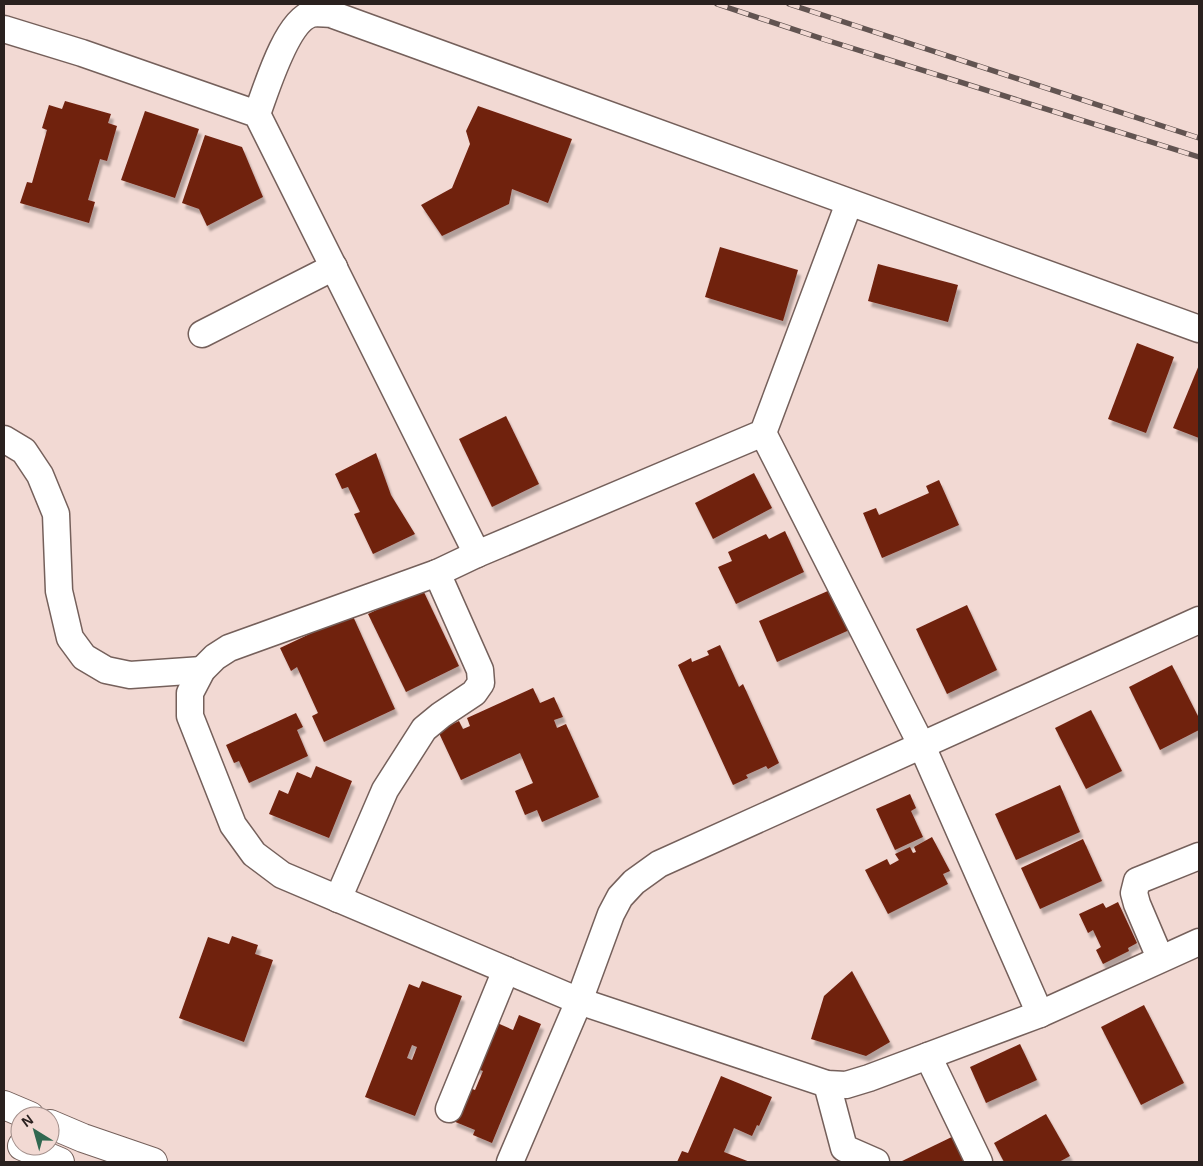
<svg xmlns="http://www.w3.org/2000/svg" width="1203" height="1166" font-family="Arial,sans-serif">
<defs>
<filter id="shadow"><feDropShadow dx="3" dy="5.5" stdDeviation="1" flood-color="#0004"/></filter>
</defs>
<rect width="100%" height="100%" fill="#f2d9d3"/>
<g fill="#70200f" fill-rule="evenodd" filter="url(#shadow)">
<polygon points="65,101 111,114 108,123 117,126 107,161 100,159 88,200 95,202 89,223 20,203 27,182 32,183 47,130 42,128 49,105 62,109"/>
<polygon points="478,106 572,139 548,203 512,189 509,204 442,236 421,205 452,188 470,144 466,131"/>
<polygon points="145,111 199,129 175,198 121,180"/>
<polygon points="205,135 242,147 263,197 207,226 199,209 182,203"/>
<polygon points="720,247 798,270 783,321 705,297"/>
<polygon points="878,264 958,285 948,322 868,301"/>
<polygon points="1137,343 1174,357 1146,433 1108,419"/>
<polygon points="1199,365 1199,438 1173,428"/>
<polygon points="506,416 539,484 492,507 459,439"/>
<polygon points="376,453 391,495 415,534 373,554 354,514 360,512 348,487 342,489 335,474"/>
<polygon points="754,473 772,508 713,539 695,503"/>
<polygon points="939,480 959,525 882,558 863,513 876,508 879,515 929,493 926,486"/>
<polygon points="785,531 804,572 736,604 718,567 732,561 728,552 766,534 769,539"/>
<polygon points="837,587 854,628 777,662 759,621"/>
<polygon points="422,588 459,666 406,692 368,614"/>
<polygon points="967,605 997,670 947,694 916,629"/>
<polygon points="352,614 395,709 324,742 312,716 318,713 297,667 291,671 280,648"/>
<polygon points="720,645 739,687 743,684 779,763 768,769 766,766 746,775 748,778 733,785 678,665 691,658 692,662 709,655 707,651"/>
<polygon points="1172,665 1199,718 1199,730 1160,750 1129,687"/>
<polygon points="533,688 540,703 554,697 563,717 554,720 557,728 566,724 599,797 542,822 537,810 525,815 515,791 533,783 520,753 461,780 438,731 459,721 463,729 470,726 467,718"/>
<polygon points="1091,710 1122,771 1086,789 1055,728"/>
<polygon points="296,713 303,727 297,730 308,756 249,783 239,761 234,763 226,745"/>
<polygon points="316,766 352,781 329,838 269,814 279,790 288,794 297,772 311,778"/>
<polygon points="1060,785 1080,832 1016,860 995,814"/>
<polygon points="910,794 916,808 911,811 923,837 895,850 876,809"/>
<polygon points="932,837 950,871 943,874 948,884 888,914 865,870 887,859 890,865 899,860 895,854 910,847 913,853 916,852 914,847"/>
<polygon points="1083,839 1102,881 1040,909 1021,868"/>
<polygon points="1118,902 1137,943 1128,948 1129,951 1103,964 1096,950 1101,947 1093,930 1088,933 1079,914 1103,903 1106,908"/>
<polygon points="232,936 258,945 255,954 273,960 244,1042 179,1018 208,937 229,944"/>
<polygon points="852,971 890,1042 866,1056 811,1039 824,996"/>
<path d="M422,981L462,996L415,1116L365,1097L409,984L419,988ZM412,1045L417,1047L412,1060L407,1058Z"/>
<polygon points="1144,1005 1184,1083 1141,1105 1101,1027"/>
<polygon points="519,1015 541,1024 492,1143 473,1135 475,1130 453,1121 467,1087 475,1090 483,1071 475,1068 495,1022 513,1030"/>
<polygon points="1020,1044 1037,1080 986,1103 970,1067"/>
<polygon points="721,1076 772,1097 759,1126 757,1125 752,1136 734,1128 724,1152 750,1162 677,1162 682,1151 688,1153"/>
<polygon points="1046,1114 1070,1156 1059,1162 1004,1162 994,1143"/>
<polygon points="958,1134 972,1162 900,1162"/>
</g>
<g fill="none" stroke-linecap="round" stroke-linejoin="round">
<g stroke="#75605b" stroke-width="29">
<g id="minor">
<polyline points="4,29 82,53 257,114 477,554"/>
<path d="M257,114C266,90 286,22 311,14C317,12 325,14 331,14L1199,329"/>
<polyline points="849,203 763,433 477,554 437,573 229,648 215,657 202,670 190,693 190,716 233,825 254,854 282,875 579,1001 827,1084 846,1085 869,1078 1040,1014 1199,942"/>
<polyline points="202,334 334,267"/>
<polyline points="763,433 922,746 1040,1014"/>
<polyline points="4,439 24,451 40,475 56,514 59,591 70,638 84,657 106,670 130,675 202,670"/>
<polyline points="338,899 385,790 424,729 441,715 474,693 481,683 480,670 437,573"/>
<polyline points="1160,958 1137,904 1134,893 1137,881 1199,856"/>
<polyline points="928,1056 979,1162"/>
<polyline points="827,1084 844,1148 876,1162"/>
<polyline points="449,1109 506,970"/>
<polyline points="510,1162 579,1001 611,914 620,897 634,882 659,864 1199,620"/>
</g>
</g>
<g stroke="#75605b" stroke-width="30">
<g id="major">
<polyline points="4,1105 30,1116"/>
<polyline points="50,1124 83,1138 153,1162"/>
</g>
</g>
<g stroke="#75605b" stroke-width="30">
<polyline id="highway" points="22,1146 60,1162"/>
</g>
<use href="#minor" stroke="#fff" stroke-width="26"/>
<use href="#major" stroke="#fff" stroke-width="28"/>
<use href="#highway" stroke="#fff" stroke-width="28"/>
<g stroke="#625451" stroke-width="5.5">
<g id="rail">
<polyline points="717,4 826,40 1199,157"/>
<polyline points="789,4 1199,138"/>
</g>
</g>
<use href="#rail" stroke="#f2d9d3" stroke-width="4" stroke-dasharray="11" stroke-linecap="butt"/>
</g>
<rect width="1203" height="1166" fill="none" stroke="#2a211f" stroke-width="10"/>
<g transform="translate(35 1131) rotate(323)"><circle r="24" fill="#f2d9d3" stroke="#a28f8b"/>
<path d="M0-4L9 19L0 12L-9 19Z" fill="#306850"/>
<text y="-8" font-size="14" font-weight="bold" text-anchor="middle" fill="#2a211f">N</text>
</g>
</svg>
